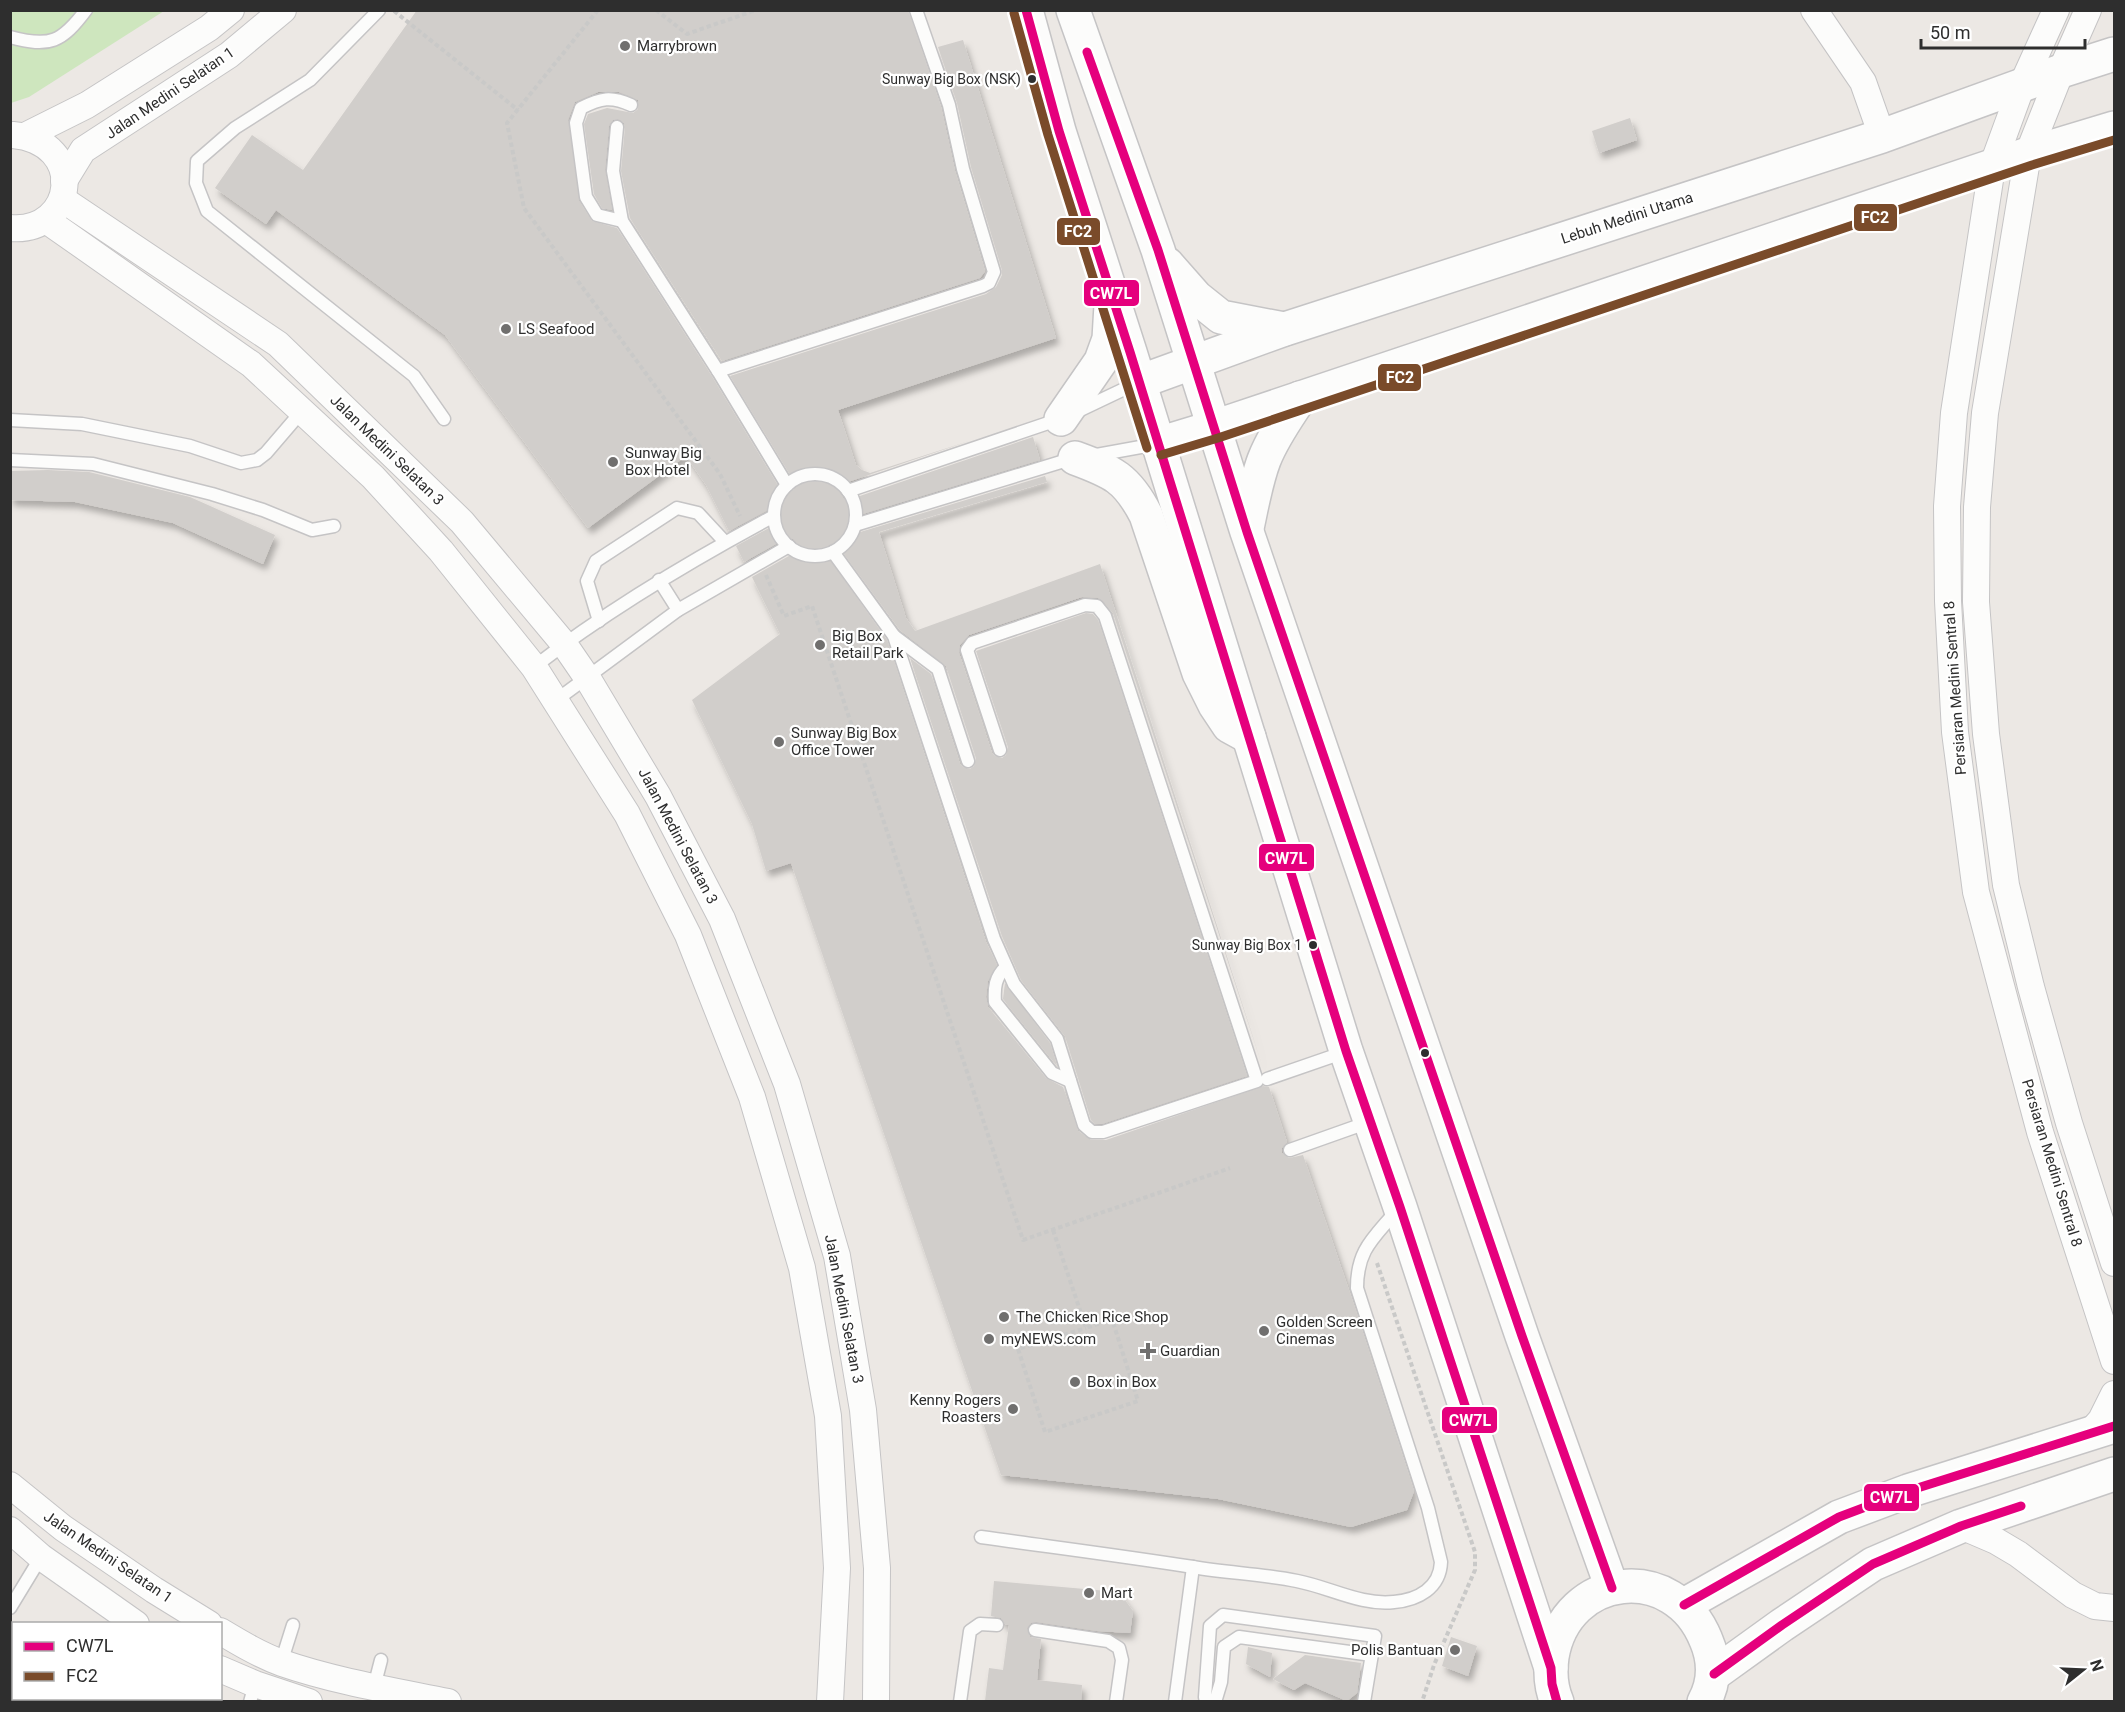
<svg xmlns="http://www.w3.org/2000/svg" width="2125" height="1712" font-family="Roboto,sans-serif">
<defs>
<filter id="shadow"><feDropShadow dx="3.5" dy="6" stdDeviation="3" flood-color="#0004"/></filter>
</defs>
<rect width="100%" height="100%" fill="#ece8e4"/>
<polygon fill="#e6e0d3" points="103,1698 182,1698 188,1701 102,1701"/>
<polygon fill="#cee6be" points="11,11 164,11 29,97 11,103"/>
<g fill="#d1cecb" filter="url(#shadow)">
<polygon points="417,10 908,10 941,107 955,171 985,271 980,278 722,361 630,218 621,171 625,127 624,123 618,119 613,120 609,126 605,170 612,210 602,208 594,194 584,124 588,114 607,108 633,113 638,109 638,100 619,92 598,92 575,102 568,120 579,201 592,221 617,228 711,375 780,489 787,493 794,489 794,481 730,376 986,294 996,287 1002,275 1002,270 971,167 957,103 938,47 963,40 1056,338 838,410 856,465 862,470 870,473 972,440 845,483 841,486 840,493 843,498 851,499 1033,437 1040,460 853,517 849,520 847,527 850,531 857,533 1045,476 1047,482 879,532 906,618 915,631 1100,564 1264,1071 1113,613 1103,601 1098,598 1082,597 969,635 960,645 959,653 992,753 995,756 1002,758 1006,755 1008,747 976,651 1086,613 1093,614 1098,620 1247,1076 1102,1124 1095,1124 1091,1120 1065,1036 1021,980 1002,936 910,658 931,674 960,764 963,767 970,769 974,766 976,758 946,666 900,630 839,547 836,544 829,545 825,553 887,640 986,942 997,965 988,981 986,997 988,1007 1046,1078 1063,1087 1078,1131 1091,1140 1106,1140 1263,1086 1269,1087 1287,1142 1282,1148 1282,1153 1289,1158 1303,1155 1355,1308 1414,1491 1407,1510 1351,1527 1218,1499 1001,1475 791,863 766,871 752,824 692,700 780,634 752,577 794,553 797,547 796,542 793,539 785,539 744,562 736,546 778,523 782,517 781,512 775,508 770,509 729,531 706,485 686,456 588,528 445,335 276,210 266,224 215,188 252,135 303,170"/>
<polygon points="1630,118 1637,140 1599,153 1592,131"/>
<polygon points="48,470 89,472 190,497 275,535 263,564 173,523 75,502 10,500 10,471"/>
<polygon points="1005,983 1050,1043 1057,1066 1003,999"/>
<polygon points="994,1581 1119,1592 1133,1611 1130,1633 1097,1631 1036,1622 1031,1623 1027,1628 1030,1637 1041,1639 1037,1680 1082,1685 1081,1701 985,1701 989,1668 1003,1670 1009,1625 1005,1624 1001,1618 991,1616"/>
<polygon points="1451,1637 1477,1646 1468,1676 1442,1666"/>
<polygon points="1248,1647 1272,1653 1270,1677 1246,1664"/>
<polygon points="1305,1655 1361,1663 1357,1693 1347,1701 1305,1683 1294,1690 1273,1679"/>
</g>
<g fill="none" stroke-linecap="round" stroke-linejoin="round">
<g stroke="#c5c4c5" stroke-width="15">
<g id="lane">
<polyline points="379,10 310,80 235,128 197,161 196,183 207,211 414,376 444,419"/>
<path d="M10,37C50,48 62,42 86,10"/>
<polyline points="617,127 613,171 622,221 718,371"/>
<path d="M622,221L597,215L586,197L576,123L581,108C601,98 611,96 631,105"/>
<polyline points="1076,412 1139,382"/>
<polyline points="10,420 82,424 190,446 241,463 257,460 266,453 302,411"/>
<polyline points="1091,456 1157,444"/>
<polyline points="10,460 93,464 212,494 263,510 312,530 334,526"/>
<circle cx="815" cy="515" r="41"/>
<polyline points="787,485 718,371 983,286 989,283 994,272 963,169 949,105 916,10"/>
<polyline points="848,491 1060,419"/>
<polyline points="855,525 1074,458"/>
<polyline points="833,552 894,636 994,939 1014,984 1057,1039 1084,1125 1092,1132 1103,1132 1257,1081 1105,616 1097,606 1085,605 972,643 967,650 1000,750"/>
<polyline points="659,580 678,610"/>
<polyline points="599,621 587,581 596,561 677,508 698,513 725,542"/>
<polyline points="894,636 938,669 968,761"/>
<path d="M534,667C609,609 690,561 774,516"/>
<polyline points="555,701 678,610 789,546"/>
<path d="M1006,967C995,977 994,988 995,1002L1052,1073L1070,1081"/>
<polyline points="1267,1079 1345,1052"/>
<polyline points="1290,1150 1369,1122"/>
<path d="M981,1537C1052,1547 1123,1556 1193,1567C1227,1573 1263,1574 1297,1581C1329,1587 1362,1606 1394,1602C1418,1600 1440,1588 1441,1562L1428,1508L1357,1288C1357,1249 1374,1238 1397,1210"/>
<polyline points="10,1608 41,1557"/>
<polyline points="1035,1630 1108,1641 1119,1648 1122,1660 1116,1702"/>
<polyline points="281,1663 293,1625"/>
<polyline points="374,1687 381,1660"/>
<polyline points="250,1702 255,1684"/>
<polyline points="960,1702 970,1631 980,1624 997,1625"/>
<polyline points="1175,1702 1193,1567"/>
<polyline points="1206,1702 1205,1697 1210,1626 1223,1615 1375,1636 1364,1702"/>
<polyline points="1215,1702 1221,1682 1224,1647 1239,1637 1372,1655"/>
</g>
</g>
<g stroke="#c5c4c5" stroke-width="28">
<g id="street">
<polyline points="1814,10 1863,82 1882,136"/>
<polyline points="2056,10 2022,85 1992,167 1954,413 1947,506 1948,601 1955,732 1976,892 2040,1132 2114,1361"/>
<polyline points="2088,10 2061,71 2028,154 1985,413 1977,507 1976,602 1986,734 2006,885 2031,987 2069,1123 2114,1263"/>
<polyline points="25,136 87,105 209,28 231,10"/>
<polyline points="64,181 83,150 229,55 283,10"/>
<polyline points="62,199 278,344 462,522 564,644 588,679 658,796 722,919 787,1084 837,1256 863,1410 877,1568 876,1702"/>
<polyline points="46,220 251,364 373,477 441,551 534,667 627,814 688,935 752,1097 802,1268 828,1416 837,1568 830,1702"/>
<path d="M10,228C76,234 88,142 13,135"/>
<polyline points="2087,1436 2101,1420 2114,1394"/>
<polyline points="10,1485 63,1528 154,1590 209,1624"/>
<polyline points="1961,1526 1996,1541 2018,1554 2073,1595 2095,1606 2114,1608"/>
<polyline points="10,1530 41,1557 136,1624"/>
<path d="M220,1631C240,1643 260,1655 282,1663C334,1681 394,1691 448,1702"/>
<polyline points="220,1669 255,1684 309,1702"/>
</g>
</g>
<g stroke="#c5c4c5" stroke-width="36">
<g id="secondary">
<polyline points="1026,10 1059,131 1130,352 1346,1051 1400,1207 1551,1668"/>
<polyline points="1073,10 1158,250 1247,532 1522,1336 1612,1588"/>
<polyline points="1167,264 1196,297 1221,317 1284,329"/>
<polyline points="1139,382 1285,329 1882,136 2061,71 2114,54"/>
<polyline points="1061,419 1101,361 1109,339 1111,305"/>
<polyline points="1158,444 1214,427 2028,154 2114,128"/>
<path d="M1075,458C1113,472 1127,478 1146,515L1199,673L1215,705L1229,726L1249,737"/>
<path d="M1247,528C1252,505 1256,481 1264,460C1273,437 1287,418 1300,398"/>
<polyline points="1684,1605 1839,1517 1908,1491 2114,1426"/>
<polyline points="1714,1674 1782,1625 1873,1564 1961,1526 2114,1474"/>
<path d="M1557,1702C1551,1688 1550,1671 1552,1657C1566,1572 1674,1560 1706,1640C1715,1661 1715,1682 1704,1702"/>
</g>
</g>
<g stroke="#c9c9c8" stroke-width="4" stroke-dasharray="4.5 3" stroke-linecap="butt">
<polyline points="598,10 507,123 524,208 720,474 740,516"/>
<polyline points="656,10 687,34 756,10"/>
<polyline points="394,11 518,110"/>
<polyline points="766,575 784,616 812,606 1023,1240 1230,1168"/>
<polyline points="1053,1230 1086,1328 1112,1319 1138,1401 1045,1432 1018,1349 1086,1328"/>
<polyline points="1377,1263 1475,1552 1475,1570 1434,1665 1422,1702"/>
</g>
<use href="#lane" stroke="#fcfcfb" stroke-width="12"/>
<use href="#street" stroke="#fcfcfb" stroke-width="26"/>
<use href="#secondary" stroke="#fcfcfb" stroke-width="33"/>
<g stroke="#fff" stroke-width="14">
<g id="bus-1">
<polyline points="1026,10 1059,131 1130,352 1346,1051 1400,1207 1551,1668 1552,1684 1557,1702"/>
<polyline points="1087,52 1158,250 1247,532 1522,1336 1612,1588"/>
<polyline points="1684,1605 1839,1517 1908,1491 2114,1426"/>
<polyline points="1714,1674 1782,1625 1873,1564 1961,1526 2021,1506"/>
</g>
</g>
<g stroke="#fff" stroke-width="14">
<g id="bus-2">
<polyline points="1014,13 1048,135 1147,448"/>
<polyline points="1161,455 1218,438 2032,165 2114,140"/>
</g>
</g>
<use href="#bus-1" stroke="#e5007d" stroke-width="9"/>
<use href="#bus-2" stroke="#7a4b2a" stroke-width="9"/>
</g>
<g fill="#706f6e" stroke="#fff" stroke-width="2">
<circle cx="625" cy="46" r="6"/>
<circle cx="506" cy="329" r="6"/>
<circle cx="613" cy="462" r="6"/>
<circle cx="820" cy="645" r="6"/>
<circle cx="779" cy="742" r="6"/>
<circle cx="1004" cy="1317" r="6"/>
<circle cx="1264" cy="1331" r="6"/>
<circle cx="989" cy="1339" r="6"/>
<path d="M1145 1342h6v6h6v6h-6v6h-6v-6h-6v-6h6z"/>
<circle cx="1075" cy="1382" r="6"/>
<circle cx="1013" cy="1409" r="6"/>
<circle cx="1089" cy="1593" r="6"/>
<circle cx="1455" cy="1650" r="6"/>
</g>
<g fill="#2e2e2e" stroke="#fff" stroke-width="2">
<circle cx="1032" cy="79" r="5"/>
<circle cx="1313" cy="945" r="5"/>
<circle cx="1425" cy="1053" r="5"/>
</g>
<g text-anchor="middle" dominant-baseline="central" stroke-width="4.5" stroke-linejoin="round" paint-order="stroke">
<g font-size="14" fill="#2e2e2e" stroke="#fff" text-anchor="end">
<text x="1021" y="79">Sunway Big Box (NSK)</text>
<text x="1302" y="945">Sunway Big Box 1</text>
</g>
<g font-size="15" fill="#2e2e2e" stroke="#fff" text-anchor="start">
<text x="637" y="46">Marrybrown</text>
<text x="518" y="329">LS Seafood</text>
<text x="625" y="453">Sunway Big<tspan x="625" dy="17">Box Hotel</tspan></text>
<text x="832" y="636">Big Box<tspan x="832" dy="17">Retail Park</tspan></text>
<text x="791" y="733">Sunway Big Box<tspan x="791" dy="17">Office Tower</tspan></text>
<text x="1016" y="1317">The Chicken Rice Shop</text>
<text x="1276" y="1322">Golden Screen<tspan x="1276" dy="17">Cinemas</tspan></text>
<text x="1001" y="1339">myNEWS.com</text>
<text x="1160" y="1351">Guardian</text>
<text x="1087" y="1382">Box in Box</text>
<text x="1001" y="1400" text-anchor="end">Kenny Rogers<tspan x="1001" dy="17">Roasters</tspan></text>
<text x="1101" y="1593">Mart</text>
<text x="1443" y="1650" text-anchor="end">Polis Bantuan</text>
</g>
<g font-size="15" fill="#2e2e2e" stroke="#fff">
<text transform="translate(170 93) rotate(-34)">Jalan Medini Selatan 1</text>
<text transform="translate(1627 218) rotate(-18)">Lebuh Medini Utama</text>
<text transform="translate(387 450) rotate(44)">Jalan Medini Selatan 3</text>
<text transform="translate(1955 688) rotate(-94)">Persiaran Medini Sentral 8</text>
<text transform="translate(678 836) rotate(62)">Jalan Medini Selatan 3</text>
<text transform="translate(2052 1163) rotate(73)">Persiaran Medini Sentral 8</text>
<text transform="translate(844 1309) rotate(79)">Jalan Medini Selatan 3</text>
<text transform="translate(108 1557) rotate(34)">Jalan Medini Selatan 1</text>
</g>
</g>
<g stroke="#fff" stroke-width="2">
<rect x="1853" y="203" width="45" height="29" rx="6" fill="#7a4b2a"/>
<rect x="1056" y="217" width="45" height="29" rx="6" fill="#7a4b2a"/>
<rect x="1083" y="279" width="57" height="28" rx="6" fill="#e5007d"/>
<rect x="1377" y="363" width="45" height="29" rx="6" fill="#7a4b2a"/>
<rect x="1258" y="843" width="57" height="29" rx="6" fill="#e5007d"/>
<rect x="1441" y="1406" width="57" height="28" rx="6" fill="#e5007d"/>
<rect x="1863" y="1483" width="57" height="29" rx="6" fill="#e5007d"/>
</g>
<g font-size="16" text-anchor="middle" font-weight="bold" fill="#fff">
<text x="1875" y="223">FC2</text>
<text x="1078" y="237">FC2</text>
<text x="1111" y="299">CW7L</text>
<text x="1400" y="383">FC2</text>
<text x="1286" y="864">CW7L</text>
<text x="1470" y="1426">CW7L</text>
<text x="1891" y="1503">CW7L</text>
</g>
<rect width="2125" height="1712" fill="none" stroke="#2e2e2e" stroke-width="24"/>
<rect x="12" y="1622" width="210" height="78" fill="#ffffff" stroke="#ababab" stroke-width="1.5"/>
<rect x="24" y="1642" width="30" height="9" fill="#e5007d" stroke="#ababab" stroke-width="1.5"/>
<text x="66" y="1652" font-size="18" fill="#2e2e2e">CW7L</text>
<rect x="24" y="1672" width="30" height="9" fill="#7a4b2a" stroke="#ababab" stroke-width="1.5"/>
<text x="66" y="1682" font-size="18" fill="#2e2e2e">FC2</text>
<g transform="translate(2083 1670) rotate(72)" stroke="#ffffff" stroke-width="4.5" paint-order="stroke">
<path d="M0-4.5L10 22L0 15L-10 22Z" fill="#2e2e2e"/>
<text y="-9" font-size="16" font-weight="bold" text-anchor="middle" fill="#2e2e2e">N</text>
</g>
<path d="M1921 39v9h164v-9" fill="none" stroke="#2e2e2e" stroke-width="3"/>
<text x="1930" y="39" font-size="18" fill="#2e2e2e" stroke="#ffffff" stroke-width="4.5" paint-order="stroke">50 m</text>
</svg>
